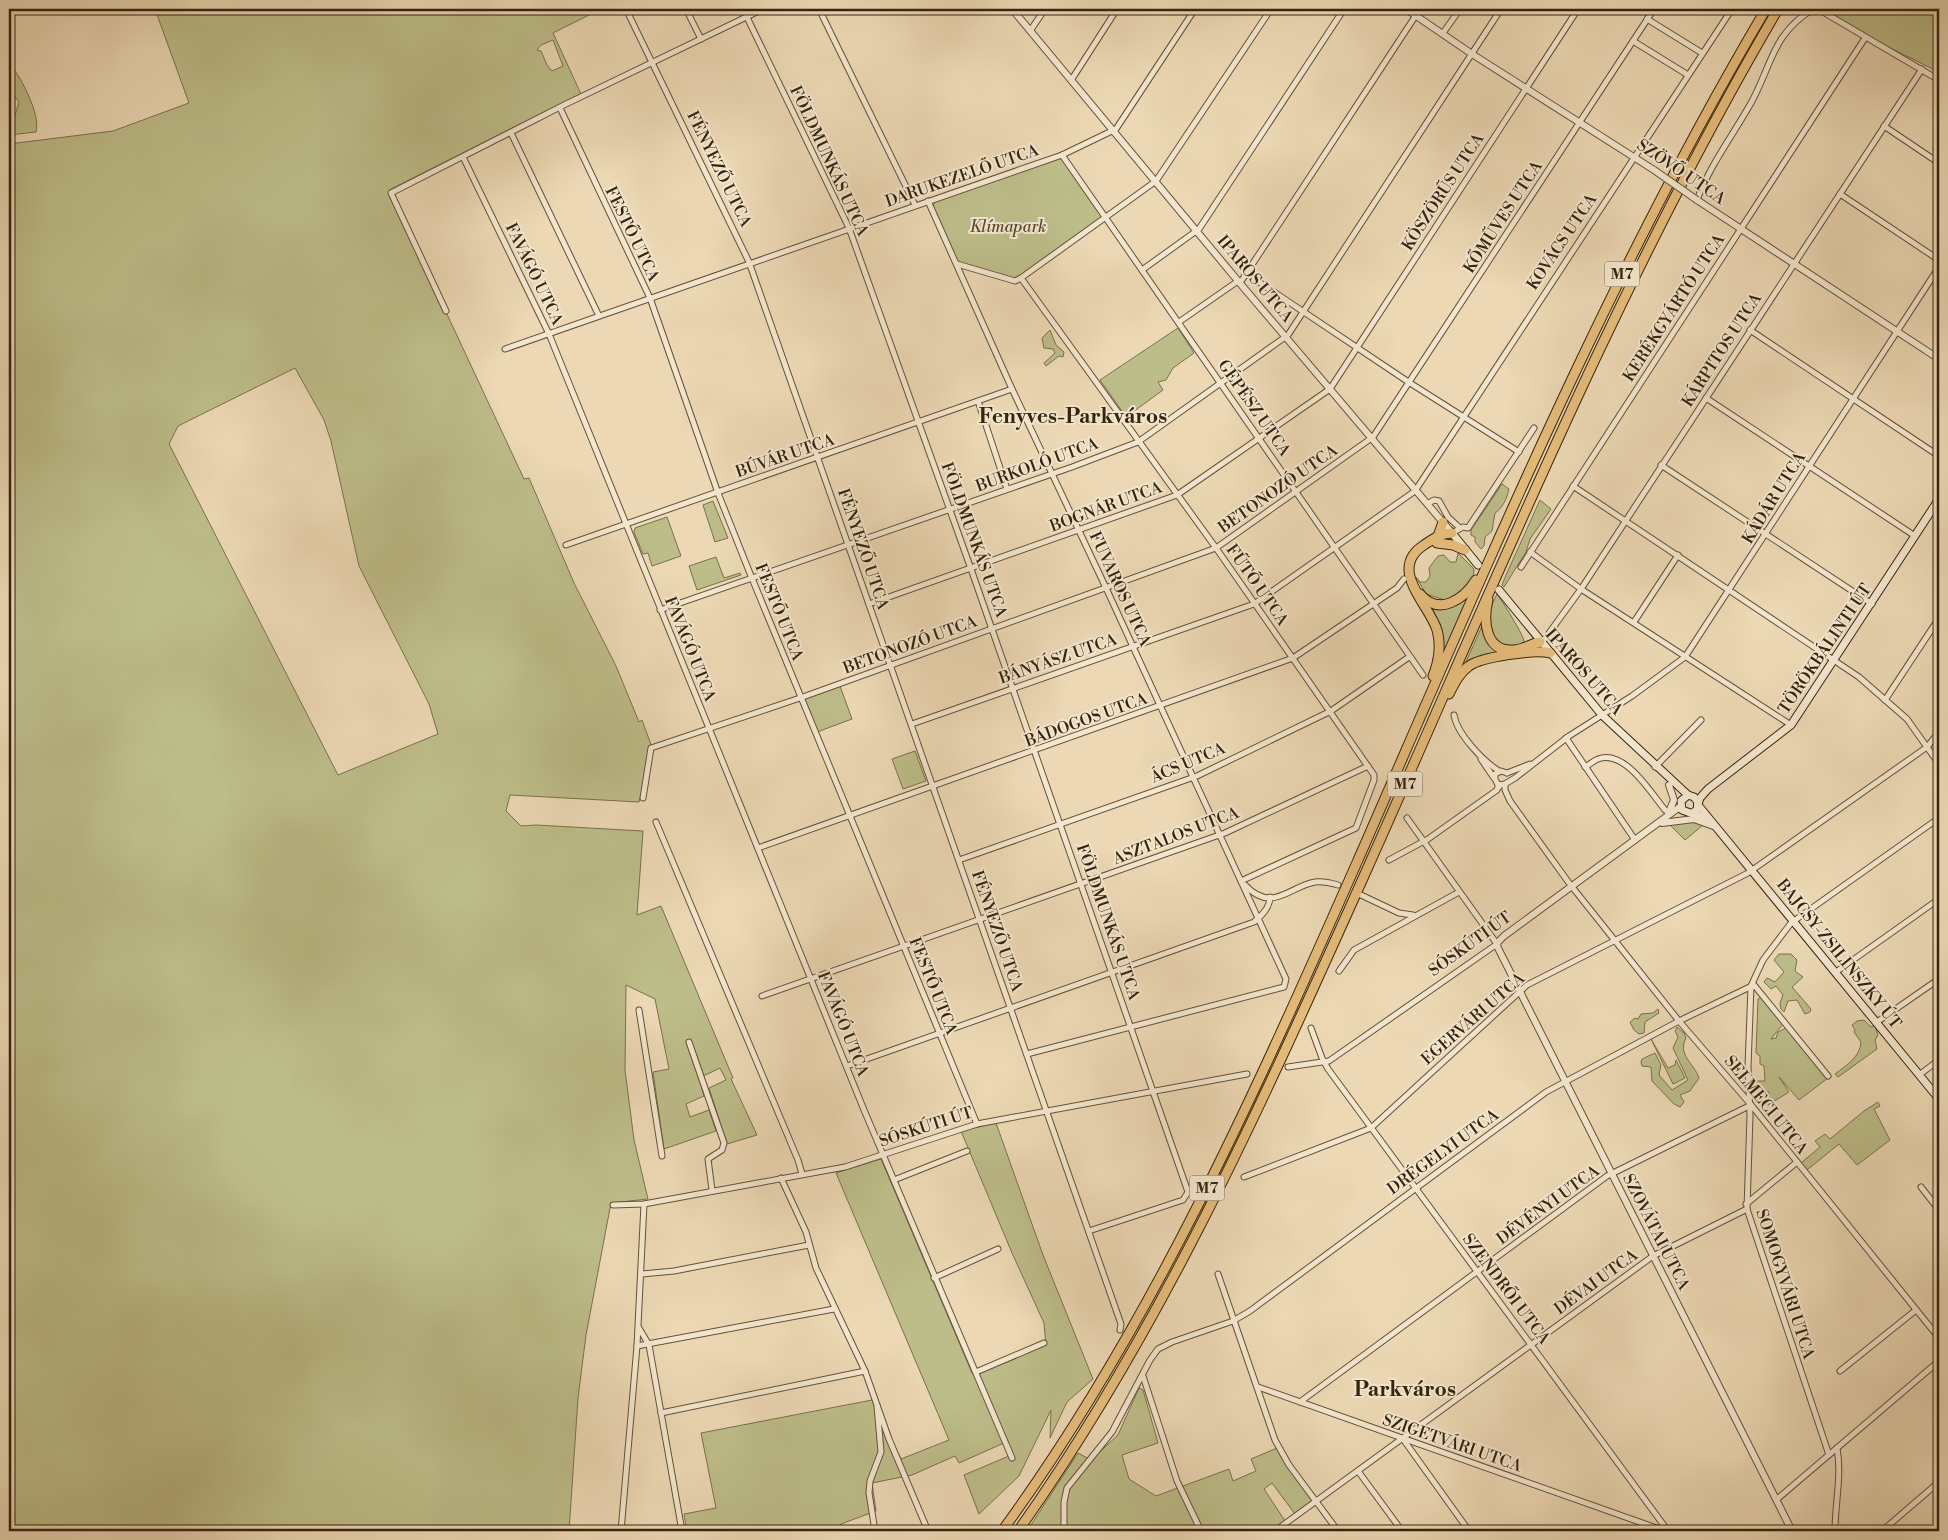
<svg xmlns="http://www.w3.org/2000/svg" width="1948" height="1540" font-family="'Libre Bodoni',serif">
<rect width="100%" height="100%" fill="#ecd8b4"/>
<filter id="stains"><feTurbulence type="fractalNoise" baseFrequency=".004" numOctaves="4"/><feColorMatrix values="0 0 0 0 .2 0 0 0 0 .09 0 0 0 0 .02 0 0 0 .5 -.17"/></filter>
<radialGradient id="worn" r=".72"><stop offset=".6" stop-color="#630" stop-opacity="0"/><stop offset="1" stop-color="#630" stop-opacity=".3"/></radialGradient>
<g fill="#bdbd89" stroke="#79704c" fill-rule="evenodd">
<path d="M155,9H601L553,33L581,94L389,190L524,479L529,478L574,583L616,666L639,722L642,720L653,750L639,802L510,795L506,811L521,826L536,825L643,831L637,915L661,906L730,1071L733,1078L731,1079L757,1135L727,1144L709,1088L726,1080L720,1068L699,1078L704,1096L686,1104L690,1117L709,1110L716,1131L664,1149L653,1072L669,1069L655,999L626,985L625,1070L634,1140L648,1199L611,1203L586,1335L578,1398L569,1531H9V144L113,131L189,103ZM553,40L563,66L552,71L547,65L541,51L537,50L541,45ZM295,368L324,420L331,441L359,566L429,704L438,734L338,775L169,444L178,426Z"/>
<polygon points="1824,9 1939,9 1939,72 1882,44"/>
<path d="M9,56C10,66 14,69 19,77C27,91 40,117 36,132L9,135L19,102L9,89Z"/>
<polygon points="1061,157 1105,218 1015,280 957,262 933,207 935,200"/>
<polygon points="1178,328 1194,353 1173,368 1166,380 1158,382 1163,390 1126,417 1100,380"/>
<polygon points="1050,330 1056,345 1064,352 1063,357 1059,356 1046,366 1044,363 1055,353 1053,349 1044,348 1042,338"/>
<path d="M1502,484L1509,489C1507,498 1503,508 1495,513L1492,531L1485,537L1484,546L1481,549L1475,542V537L1471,535V530Z"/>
<polygon points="1540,500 1551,509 1530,539 1526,552 1504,587 1502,585 1506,575"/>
<polygon points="713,501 728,538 715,542 703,505"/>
<polygon points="667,517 681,556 652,566 648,553 643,554 634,532 635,528"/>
<path d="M1458,553L1474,569C1474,585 1460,597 1445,600L1426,594L1416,577L1420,582H1426L1430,576L1429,568L1438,556L1444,555L1450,562H1456Z"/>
<polygon points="716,557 724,578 740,573 741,575 697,590 689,566"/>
<path d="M1497,594C1501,599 1524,636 1524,641L1519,647L1500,644L1490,633V608Z"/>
<polygon points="1464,599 1466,601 1443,654 1427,606"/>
<polygon points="1482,626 1504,653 1465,664"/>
<polygon points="840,686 852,719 817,732 803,699"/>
<polygon points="915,751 926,781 903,789 892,759"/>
<polygon points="1675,822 1697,822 1703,825 1685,840 1669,824"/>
<polygon points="1779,954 1791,954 1797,960 1795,971 1803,977 1792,987 1811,1009 1810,1012 1805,1014 1797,1000 1788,1001 1784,1012 1781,1009 1780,1003 1783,995 1776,986 1771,989 1764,982 1767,978 1775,982 1784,972 1774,960"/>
<polygon points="1762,997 1783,1024 1771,1039 1776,1038 1778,1032 1786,1028 1828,1078 1799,1100 1779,1077 1789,1092 1768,1105 1769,1092 1754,1089 1754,1081 1765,1081 1764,1066 1760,1064 1760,1056 1756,1053 1758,999"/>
<polygon points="1658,1009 1659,1013 1645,1022 1644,1033 1639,1034 1634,1030 1630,1022 1635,1018 1638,1019 1641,1014 1653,1013"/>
<path d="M1864,1020L1871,1027L1875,1026L1878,1035L1875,1040L1877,1049L1838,1077L1835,1074C1847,1065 1860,1057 1861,1042L1854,1032L1855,1030L1852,1025L1857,1021Z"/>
<path d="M1677,1027L1684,1033L1686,1038C1677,1055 1694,1063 1699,1078L1690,1091L1680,1095L1684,1102L1680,1107L1674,1104L1652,1081L1651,1067L1642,1066L1641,1062L1642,1059L1655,1053L1661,1065L1659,1075L1672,1090L1688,1080L1673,1048L1678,1037L1675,1031Z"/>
<polygon points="1651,1039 1668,1068 1675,1065 1676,1060 1685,1078 1673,1084"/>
<polygon points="1878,1102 1880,1106 1874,1109 1890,1140 1857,1165 1839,1144 1807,1170 1801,1163 1820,1147 1815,1141 1825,1134 1830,1139 1864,1111"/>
<polygon points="996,1123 1043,1255 1093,1379 1067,1402 1050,1438 1051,1410 1019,1476 979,1514 964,1475 1009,1456 1004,1443 959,1463 955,1456 912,1475 872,1483 876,1511 841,1524 842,1531 687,1531 684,1514 716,1508 701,1433 872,1400 901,1459 949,1440 836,1173 881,1159 972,1373 1046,1345 1044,1323 1012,1253 961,1131"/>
<polygon points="1139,1388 1143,1390 1158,1443 1122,1455 1129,1479 1156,1496 1229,1469 1233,1481 1256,1471 1251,1459 1277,1448 1314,1500 1295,1514 1272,1483 1264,1489 1285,1521 1272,1531 1027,1531 1078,1453 1091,1460 1118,1435"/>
</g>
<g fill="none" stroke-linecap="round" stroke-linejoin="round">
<polyline stroke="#c7b493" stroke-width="5" stroke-dasharray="5 2.5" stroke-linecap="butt" points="1338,885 1358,894"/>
<g stroke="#635138" stroke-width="7">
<g id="minor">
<polyline points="626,9 749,262 1121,1324 1120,1330"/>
<polyline points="686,9 701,39"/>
<polyline points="743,9 849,228 971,569 1188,1192 1183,1200 1089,1231"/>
<polyline points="819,9 915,205"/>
<polyline points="1818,9 1939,80"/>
<polyline points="1647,19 1702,53"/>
<polyline points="1030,31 1045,9"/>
<polyline points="1443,33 1460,9"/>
<polyline points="1633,41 1688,75"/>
<polyline points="1072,79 1117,9"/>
<polyline points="560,108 650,298 718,493 749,571 977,1124"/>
<polyline points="1884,126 1939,163"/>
<polyline points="511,133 599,316"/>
<polyline points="1062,155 1423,675"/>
<polyline points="463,157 549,334 864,1110 1012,1458"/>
<polyline points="1840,194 1939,260"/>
<path d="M1697,200C1710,165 1733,135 1751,103C1772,65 1772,34 1813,9"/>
<polyline points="928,201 1012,389 1106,588 1286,979 1284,987 1027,1054"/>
<polyline points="957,264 1015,281 1021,278 1216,548 1374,775 1374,780 1356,828 1241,881"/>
<polyline points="1142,270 1199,229 1344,9"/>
<polyline points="1247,274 1410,383 1519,452"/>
<polyline points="1021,278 1156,181 1271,9"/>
<polyline points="1240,283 1420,9"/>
<polyline points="446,311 391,193 564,105 763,9"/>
<polyline points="1179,322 1238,281"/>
<polyline points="1750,330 1939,456"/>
<polyline points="505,349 1062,155 1116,129 1195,9"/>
<polyline points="1706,398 1915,536"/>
<polyline points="978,401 1007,489"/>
<polyline points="1661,465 1872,604"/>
<polyline points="1573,486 1859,677 1907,719 1939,764"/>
<polyline points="1427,504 1434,500 1439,501 1448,517 1460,528"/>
<polyline points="1452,533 1463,527 1468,528 1472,522 1534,428"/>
<polyline points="566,545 1012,389"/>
<polyline points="1530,552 1581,589 1791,725"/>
<polyline points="1521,567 1865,38"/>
<polyline points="869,604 1177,495 1330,389 1578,9"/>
<polyline points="660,610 1072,467 1138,442 1288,335 1501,9"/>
<polyline points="1634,622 1678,555"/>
<polyline points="1540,642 1544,640 1581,589 1922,69"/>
<polyline points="1885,700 1939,618"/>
<path d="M1454,715C1457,734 1483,761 1499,771"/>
<polyline points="912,724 1254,604 1415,491 1732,9"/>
<polyline points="1566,738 1635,840"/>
<polyline points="1481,759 1494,778"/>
<path d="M1585,767C1589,765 1593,761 1598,759C1625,749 1651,793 1665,810"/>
<polyline points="1655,767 1701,720"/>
<polyline points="1507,773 1530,764"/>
<polyline points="1505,784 1505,790 1510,801 1569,883 1679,1021 1752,1106 1939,1338"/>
<polyline points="1499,785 1505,784 1515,778 1569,736 1632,696 1685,657 1939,267"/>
<polyline points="1499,787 1495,779 1495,774 1501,771 1507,773"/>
<polyline points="643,798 651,748 800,698 1216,548 1373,437 1654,9"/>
<polyline points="656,822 798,1160 802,1174"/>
<polyline points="758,848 1293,658 1397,588 1404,579"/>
<polyline points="959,860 1197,776 1331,711 1409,657"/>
<polyline points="1389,860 1428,839 1497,790 1499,784"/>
<path d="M1245,885C1272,914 1290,886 1315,882C1323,881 1331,883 1338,885"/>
<polyline points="1361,895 1399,913 1413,915"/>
<polyline points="1339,971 1354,950 1459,892"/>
<polyline points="1836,972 1939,899"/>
<polyline points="762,996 1225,833 1368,766"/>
<polyline points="639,1010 662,1156"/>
<polyline points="1877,1022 1939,979"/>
<polyline points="1311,1028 1322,1058 1328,1069 1668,1531"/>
<polyline points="689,1042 724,1143 722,1150 708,1159 712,1190"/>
<path d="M847,1066L1254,922C1261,916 1270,908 1270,897"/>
<polyline points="1288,1067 1329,1061 1497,944 1407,818"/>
<polyline points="1919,1075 1939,1060"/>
<polyline points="1244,1177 1371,1128 1527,985 1748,873 1927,747 1939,732"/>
<polyline points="781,1178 806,1232 816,1268 865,1371 889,1439 928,1531"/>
<polyline points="894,1180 967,1151"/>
<polyline points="1921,1187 1939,1210"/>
<polyline points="1746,1204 1797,1162"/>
<polyline points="613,1205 644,1204 845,1167 977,1124 1247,1074"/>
<polyline points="642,1274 674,1271 809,1245"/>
<polyline points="1218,1274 1275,1440 1289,1465 1338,1531"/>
<polyline points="934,1278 998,1249"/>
<polyline points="639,1328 649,1345 682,1531"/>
<polyline points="637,1346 834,1309"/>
<polyline points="1840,1371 1916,1310"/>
<polyline points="976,1372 1044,1343"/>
<polyline points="1143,1376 1177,1481 1201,1531"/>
<polyline points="1258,1387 1665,1531"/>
<polyline points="1300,1402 1607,1176 1751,1105"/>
<polyline points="661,1413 865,1371"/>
<polyline points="1403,1439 1469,1531"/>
<polyline points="1829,1455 1747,1209 1750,1115 1748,1067 1751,986 1763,960 1791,923 1939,818"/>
<polyline points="1358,1471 1402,1531"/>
<polyline points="1776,1500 1939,1361"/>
<polyline points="621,1531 637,1346 644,1204"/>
<polyline points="875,1531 869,1493 870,1481 881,1452 877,1406"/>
<polyline points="1064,1531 1064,1502 1067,1488 1112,1432 1150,1360 1158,1349 1172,1342 1233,1321 1250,1311 1546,1092 1679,1021 1754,985 1828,1076"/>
<polyline points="1275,1531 1653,1256 1747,1209"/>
<path d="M1835,1531C1835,1503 1842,1476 1837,1448"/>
<polyline points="1882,1531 1939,1482"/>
</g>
</g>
<g stroke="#635138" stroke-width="8">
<g id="tertiary">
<polyline points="1012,9 1238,281 1452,533"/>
<polyline points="1406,9 1472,54 1654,170"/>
<polyline points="1697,200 1939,359"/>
<polyline points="1681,806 1504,936 1498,942 1497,946 1792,1531"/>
<polyline points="1668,814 1674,800 1669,785"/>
<polyline points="1662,823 1694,819 1716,827"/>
</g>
</g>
<g stroke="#35240f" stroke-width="9">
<g id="secondary">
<polyline points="1452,533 1478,565"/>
<polyline points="1499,590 1602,715 1688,795"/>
<polyline points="1698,804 1700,798 1708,789 1791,725 1939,499"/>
<polyline points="1698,805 1939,1099"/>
<polyline points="1692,813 1697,810 1698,802 1694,797 1688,795 1681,801 1682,810 1707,819"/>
</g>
</g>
<g stroke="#35240f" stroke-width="11">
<g id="motorway">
<polyline points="1438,536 1443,522"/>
<polyline points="1437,543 1453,545 1465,550"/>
<path d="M1420,594C1439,617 1464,599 1476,580"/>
<path d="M1488,600C1483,620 1485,652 1513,650C1523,650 1530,644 1540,642"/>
<path d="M1433,676C1439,661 1441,645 1437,630C1429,604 1387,569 1424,545C1433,539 1441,533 1452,533"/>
<path d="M1449,694C1454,684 1459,673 1469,666C1481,657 1536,649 1550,653"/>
<path d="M1002,1531C1154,1323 1258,1086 1362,851C1487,565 1607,277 1766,9"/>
<path d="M1018,1531C1157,1335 1253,1123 1351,905C1487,603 1610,295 1778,9"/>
</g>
</g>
<use href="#minor" stroke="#f3e6ce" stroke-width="5"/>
<use href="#tertiary" stroke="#f3e6ce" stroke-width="6"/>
<use href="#secondary" stroke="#f3e6ce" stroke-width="7"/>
<use href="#motorway" stroke="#e6bc7a" stroke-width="9"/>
<g stroke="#635138" stroke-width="8" stroke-linecap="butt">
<polyline id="tertiary-bridge" points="1654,170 1697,200"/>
</g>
<use href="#tertiary-bridge" stroke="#f3e6ce" stroke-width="6"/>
</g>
<g text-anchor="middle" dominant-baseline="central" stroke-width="4" stroke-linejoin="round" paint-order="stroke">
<g fill="#f3e6ce" stroke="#6e5e48" stroke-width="1">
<rect x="1604.5" y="261.5" width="35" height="25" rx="4"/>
<rect x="1387.5" y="771.5" width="35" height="25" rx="4"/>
<rect x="1189.5" y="1175.5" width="35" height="25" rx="4"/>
</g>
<g font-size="15" font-weight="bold" fill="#35240f">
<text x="1622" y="274">M7</text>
<text x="1405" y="784">M7</text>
<text x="1207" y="1188">M7</text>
</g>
<g font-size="16" fill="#35240f" stroke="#f3e6ce">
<text transform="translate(829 161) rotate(65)">FÖLDMUNKÁS UTCA</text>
<text transform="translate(719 169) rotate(64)">FÉNYEZŐ UTCA</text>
<text transform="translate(1681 172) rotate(34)">SZÖVŐ UTCA</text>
<text transform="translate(962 176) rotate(-19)">DARUKEZELŐ UTCA</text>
<text transform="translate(1443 192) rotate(-57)">KÖSZÖRŰS UTCA</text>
<text transform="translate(1503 217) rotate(-57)">KŐMŰVES UTCA</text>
<text transform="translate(632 234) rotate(64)">FESTŐ UTCA</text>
<text transform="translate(1562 242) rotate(-56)">KOVÁCS UTCA</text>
<text transform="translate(534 274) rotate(64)">FAVÁGÓ UTCA</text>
<text transform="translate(1255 279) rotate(50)">IPAROS UTCA</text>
<text transform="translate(1674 308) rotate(-57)">KERÉKGYÁRTÓ UTCA</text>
<text transform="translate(1722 350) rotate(-57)">KÁRPITOS UTCA</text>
<text transform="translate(1254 408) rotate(55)">GÉPÉSZ UTCA</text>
<text transform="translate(785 456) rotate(-19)">BÚVÁR UTCA</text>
<text transform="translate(1037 465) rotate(-20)">BURKOLÓ UTCA</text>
<text transform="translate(1278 489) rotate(-35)">BETONOZÓ UTCA</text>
<text transform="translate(1774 498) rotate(-58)">KÁDÁR UTCA</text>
<text transform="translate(1106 507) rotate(-20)">BOGNÁR UTCA</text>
<text transform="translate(974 540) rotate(70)">FÖLDMUNKÁS UTCA</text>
<text transform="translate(863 549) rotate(71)">FÉNYEZŐ UTCA</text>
<text transform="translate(1257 585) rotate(55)">FŰTŐ UTCA</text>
<text transform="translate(1120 589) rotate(65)">FUVAROS UTCA</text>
<text transform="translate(779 612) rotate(68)">FESTŐ UTCA</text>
<text transform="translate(910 645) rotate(-20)">BETONOZÓ UTCA</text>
<text transform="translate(690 649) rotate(68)">FAVÁGÓ UTCA</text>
<text transform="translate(1825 649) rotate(-56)">TÖRÖKBÁLINTI ÚT</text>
<text transform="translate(1058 659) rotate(-19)">BÁNYÁSZ UTCA</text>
<text transform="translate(1584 672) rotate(49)">IPAROS UTCA</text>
<text transform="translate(1086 720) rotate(-20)">BÁDOGOS UTCA</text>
<text transform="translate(1188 763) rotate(-23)">ÁCS UTCA</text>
<text transform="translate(1176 836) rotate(-21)">ASZTALOS UTCA</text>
<text transform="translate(1108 922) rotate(71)">FÖLDMUNKÁS UTCA</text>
<text transform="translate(997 931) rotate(71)">FÉNYEZŐ UTCA</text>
<text transform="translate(1470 944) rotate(-36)">SÓSKÚTI ÚT</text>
<text transform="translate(1839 954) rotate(51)">BAJCSY-ZSILINSZKY ÚT</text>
<text transform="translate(933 986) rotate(68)">FESTŐ UTCA</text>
<text transform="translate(1473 1019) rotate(-41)">EGERVÁRI UTCA</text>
<text transform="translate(843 1024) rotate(68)">FAVÁGÓ UTCA</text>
<text transform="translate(1766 1105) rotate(51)">SELMECI UTCA</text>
<text transform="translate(926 1127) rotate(-18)">SÓSKÚTI ÚT</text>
<text transform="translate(1443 1152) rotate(-36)">DRÉGELYI UTCA</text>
<text transform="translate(1548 1205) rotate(-36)">DÉVÉNYI UTCA</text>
<text transform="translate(1656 1232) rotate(63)">SZOVÁTAI UTCA</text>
<text transform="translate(1596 1282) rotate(-36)">DÉVAI UTCA</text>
<text transform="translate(1785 1284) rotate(72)">SOMOGYVÁRI UTCA</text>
<text transform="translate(1506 1289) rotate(53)">SZENDRŐI UTCA</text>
<text transform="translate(1452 1443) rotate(19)">SZIGETVÁRI UTCA</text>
</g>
<g font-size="16" font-style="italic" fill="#574a2e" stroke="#f3e6ce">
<text x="1008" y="227">Klímapark</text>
</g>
<g font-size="21" font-weight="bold" fill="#35240f" stroke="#f3e6ce">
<text x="1073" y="417">Fenyves-Parkváros</text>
<text x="1405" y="1390">Parkváros</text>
</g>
</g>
<rect width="1948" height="1540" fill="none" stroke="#ecd8b4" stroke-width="30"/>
<rect x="10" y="10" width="1928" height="1520" fill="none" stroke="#35240f" stroke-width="2.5"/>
<rect x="15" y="15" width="1918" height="1510" fill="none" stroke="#35240f"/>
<rect width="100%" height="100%" filter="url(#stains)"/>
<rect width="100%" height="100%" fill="url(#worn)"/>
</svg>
